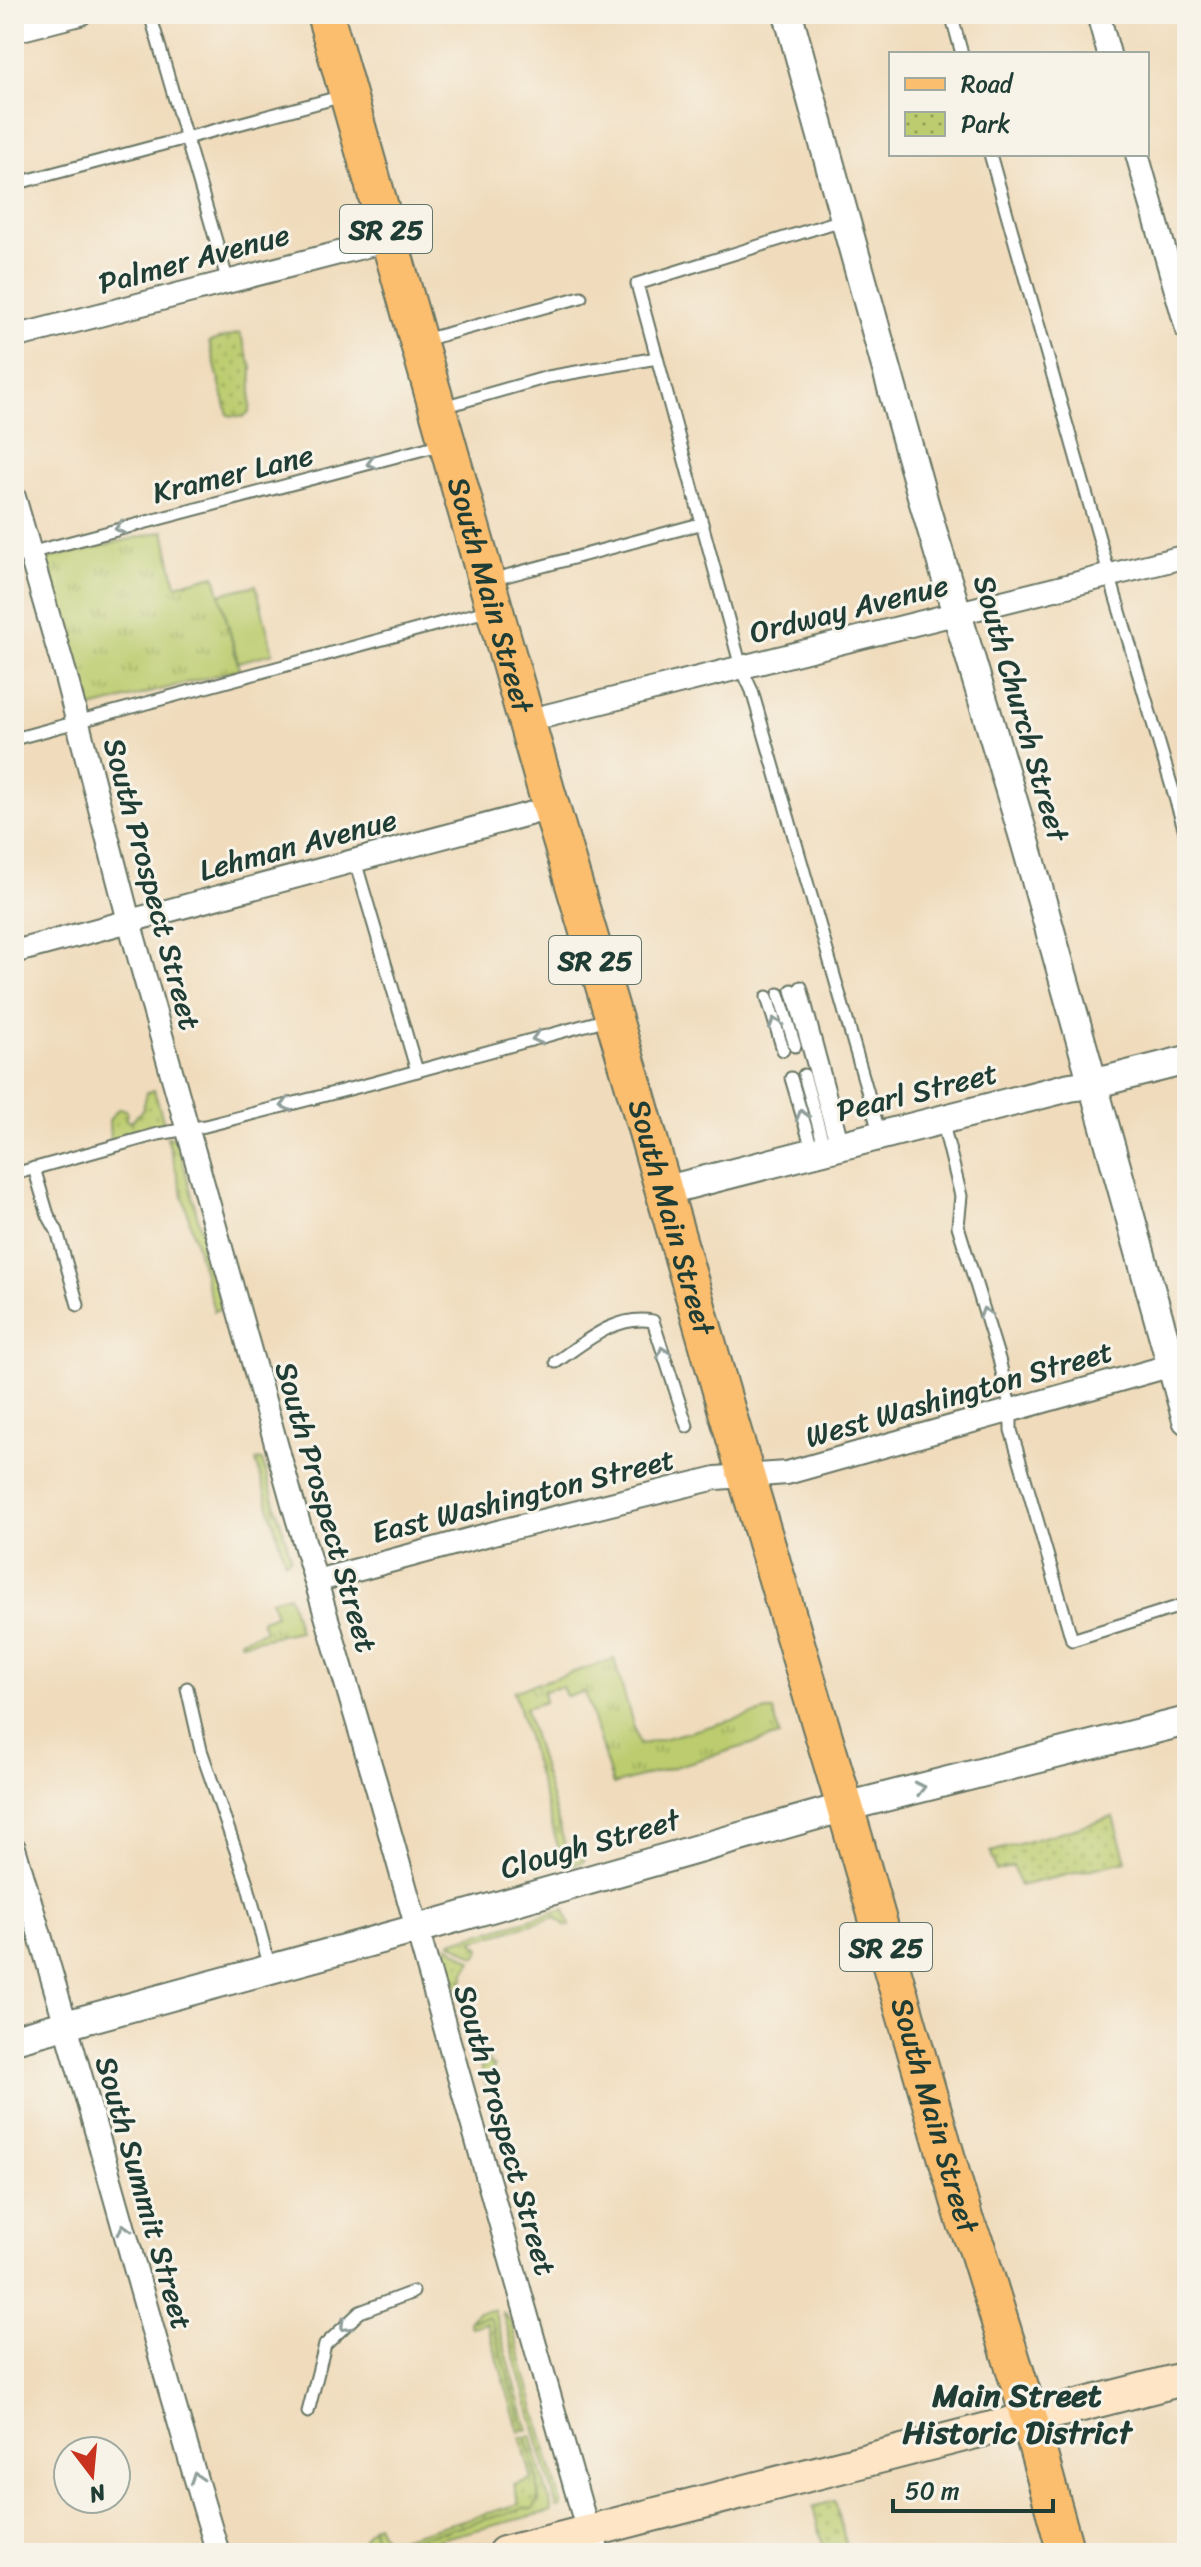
<svg xmlns="http://www.w3.org/2000/svg" width="1201" height="2567" font-family="Sriracha,sans-serif">
<defs>
<pattern id="grass-tufts" width="24" height="20" patternUnits="userSpaceOnUse" patternTransform="scale(2)"><rect width="24" height="20" fill="#bccc6e"/><path d="M3 7l-1-3M5 7V3M7 7l1-3M15 17l-1-3M17 17v-4M19 17l1-3" fill="none" stroke="#98a75b"/></pattern>
<pattern id="park-dots" width="8" height="8" patternUnits="userSpaceOnUse" patternTransform="scale(2)"><rect width="8" height="8" fill="#bccc6e"/><path d="M2 2h.1M6 6h.1" fill="none" stroke="#98a75b" stroke-width="1.8" stroke-linecap="round"/></pattern>
</defs>
<rect width="100%" height="100%" fill="#f7f3e8"/>
<filter id="ink" filterUnits="userSpaceOnUse"><feTurbulence type="fractalNoise" baseFrequency=".0125" numOctaves="2"/><feDisplacementMap in="SourceGraphic" scale="16" xChannelSelector="R" yChannelSelector="G"/><feConvolveMatrix kernelMatrix="1 2 1 2 8 2 1 2 1" color-interpolation-filters="sRGB"/></filter>
<filter id="wash" filterUnits="userSpaceOnUse"><feTurbulence type="fractalNoise" baseFrequency=".006" numOctaves="4" result="noise"/><feDisplacementMap in="SourceGraphic" scale="32" xChannelSelector="R" yChannelSelector="G"/><feGaussianBlur stdDeviation="1.8" result="paint"/><feColorMatrix in="noise" values="0 0 0 0 0 0 0 0 0 0 0 0 0 0 0 0 0 1.4 0 .05"/><feComposite in="paint" operator="in"/></filter>
<g filter="url(#wash)">
<rect width="100%" height="100%" fill="#f0dcbc"/>
<g fill="url(#grass-tufts)" stroke="#6e8451" stroke-width="2">
<polygon points="164,531 176,585 215,575 239,669 88,709 46,559"/>
<polygon points="167,1137 177,1139 222,1308 214,1311"/>
<polygon points="262,1460 291,1557 285,1562 256,1461"/>
<polygon points="289,1595 299,1631 241,1643 240,1640 265,1631 261,1620 276,1615 271,1600"/>
<polygon points="614,1659 639,1745 767,1711 774,1711 779,1736 613,1785 585,1692 566,1696 562,1687 543,1691 545,1702 525,1708 569,1859 584,1855 584,1861 568,1867 563,1864 514,1691"/>
<polygon points="494,2310 528,2430 524,2430 487,2317 470,2320 477,2312"/>
<polygon points="502,2311 511,2322 562,2507 557,2508"/>
<polygon points="531,2435 552,2511 384,2553 366,2553 363,2538 372,2526 378,2549 539,2502 537,2478 526,2437"/>
</g>
<g fill="url(#park-dots)" stroke="#6e8451" stroke-width="2">
<polygon points="240,333 252,368 250,411 243,417 228,415 209,342"/>
<polygon points="154,1090 165,1126 110,1143 109,1120 118,1109 124,1109 127,1112 126,1120 131,1122 143,1109 147,1092"/>
<polygon points="1113,1817 1126,1861 1019,1886 1013,1866 996,1871 991,1852"/>
<polygon points="565,1909 570,1926 566,1926 556,1917 473,1941 481,1949 476,1957 451,1942"/>
<polygon points="448,1945 472,1961 465,1973 462,1986 480,2053 494,2067 488,2085 486,2085 447,1954"/>
<polygon points="488,2317 492,2322 524,2430 519,2432 487,2323 471,2327 469,2324 470,2320"/>
<path d="M526,2437C531,2455 546,2496 533,2510L523,2509L378,2549L372,2526L377,2524L386,2542L519,2504L514,2485L532,2479L521,2438Z"/>
<polygon points="834,2501 847,2546 849,2553 825,2553 813,2507"/>
</g>
<polygon fill="#bccc6e" stroke="#6e8451" stroke-width="2" points="256,585 273,653 238,662 220,594"/>
</g>
<g filter="url(#ink)">
<g fill="none" stroke-linecap="round" stroke-linejoin="round">
<g stroke="#687564" stroke-width="15">
<g id="service">
<polyline points="150,14 228,282"/>
<polyline points="951,14 962,54"/>
<polyline points="990,154 1116,598 1187,838"/>
<polyline points="14,184 343,96"/>
<polyline points="845,219 637,284 741,667 752,691 880,1135"/>
<polyline points="424,340 581,297"/>
<polyline points="443,407 548,377 657,358"/>
<polyline points="14,557 443,444"/>
<polyline points="491,580 700,524"/>
<polyline points="14,739 490,610"/>
<polyline points="355,861 417,1071"/>
<polyline points="801,987 843,1144"/>
<polyline points="792,990 832,1131"/>
<polyline points="779,994 795,1046"/>
<polyline points="767,997 783,1050"/>
<polyline points="804,1075 825,1149"/>
<polyline points="791,1078 813,1152"/>
<polyline points="942,1120 961,1196 958,1226 999,1359 1011,1411 1011,1430 1072,1640 1187,1604"/>
<polyline points="34,1168 48,1215 57,1231 78,1305"/>
<polyline points="14,1174 158,1134 205,1126 373,1083 608,1019"/>
<path d="M556,1362C585,1342 616,1314 653,1321L687,1426"/>
<polyline points="187,1688 201,1750 247,1883 270,1968"/>
<polyline points="308,2412 325,2345 360,2312 413,2292"/>
</g>
</g>
<g stroke="#687564" stroke-width="26">
<g id="minor">
<polyline points="1098,14 1109,54"/>
<polyline points="14,31 80,14"/>
<polyline points="1137,154 1187,329"/>
<polyline points="14,337 389,240"/>
<polyline points="14,497 65,673 129,921 293,1504 378,1791 588,2532"/>
<polyline points="526,721 1187,556"/>
<polyline points="14,952 551,808"/>
<polyline points="316,1581 501,1531 716,1478 787,1473 1187,1361"/>
<path d="M14,1848C85,2083 147,2319 218,2553"/>
</g>
</g>
<g stroke="#687564" stroke-width="32">
<g id="tertiary">
<polyline points="788,14 924,503 1025,841 1187,1420"/>
<polyline points="663,1191 1070,1087 1092,1084 1187,1060"/>
<polyline points="14,2039 417,1929 845,1807 1187,1721"/>
<polyline points="588,2532 595,2553"/>
</g>
</g>
<g stroke="#687564" stroke-width="36">
<polyline id="secondary" points="504,2553 1187,2378"/>
</g>
<g stroke="#687564" stroke-width="40">
<g id="primary">
<path id="s1" d="M325,14L546,790L635,1090L728,1415L850,1824L965,2221L977,2248L1022,2393L1066,2553"/>
</g>
</g>
<use href="#service" stroke="#fff" stroke-width="11"/>
<use href="#minor" stroke="#fff" stroke-width="22"/>
<use href="#tertiary" stroke="#fff" stroke-width="28"/>
<use href="#secondary" stroke="#fde5c5" stroke-width="32"/>
<use href="#primary" stroke="#fbbe6e" stroke-width="36"/>
</g>
<defs><path id="oneway-chevron" d="M-2-3.5L2.5 0L-2 3.5" fill="none" stroke-width="1.6" stroke-linecap="round" stroke-linejoin="round" transform="scale(2)"/></defs>
<g stroke="#8f9e9a">
<use href="#oneway-chevron" transform="translate(372 463) rotate(165)"/>
<use href="#oneway-chevron" transform="translate(120 528) rotate(165)"/>
<use href="#oneway-chevron" transform="translate(775 1023) rotate(-107)"/>
<use href="#oneway-chevron" transform="translate(537 1038) rotate(165)"/>
<use href="#oneway-chevron" transform="translate(286 1105) rotate(166)"/>
<use href="#oneway-chevron" transform="translate(802 1115) rotate(-106)"/>
<use href="#oneway-chevron" transform="translate(985 1313) rotate(-107)"/>
<use href="#oneway-chevron" transform="translate(663 1352) rotate(-108)"/>
<use href="#oneway-chevron" transform="translate(920 1788) rotate(-14)"/>
<use href="#oneway-chevron" transform="translate(124 2229) rotate(-105)"/>
<use href="#oneway-chevron" transform="translate(345 2326) rotate(136)"/>
<use href="#oneway-chevron" transform="translate(196 2478) rotate(-107)"/>
</g>
</g>
<g text-anchor="middle" dominant-baseline="central" stroke-width="6" stroke-linejoin="round" paint-order="stroke">
<g fill="#f7f3e8" stroke="#60746a" stroke-width="2">
<rect x="340" y="205" width="92" height="48" rx="6"/>
<rect x="549" y="936" width="92" height="48" rx="6"/>
<rect x="840" y="1923" width="92" height="48" rx="6"/>
</g>
<g font-size="28" font-weight="bold" fill="#1f3d34">
<text x="386" y="229">SR 25</text>
<text x="595" y="960">SR 25</text>
<text x="886" y="1947">SR 25</text>
</g>
<g font-size="30" fill="#1f3d34" stroke="#f7f3e8">
<text transform="translate(194 259) rotate(-15)">Palmer Avenue</text>
<text transform="translate(233 474) rotate(-14)">Kramer Lane</text>
<text stroke="none"><textPath href="#s1" startOffset="604">South Main Street</textPath></text>
<text transform="translate(849 609) rotate(-14)">Ordway Avenue</text>
<text transform="translate(1021 708) rotate(74)">South Church Street</text>
<text transform="translate(298 845) rotate(-15)">Lehman Avenue</text>
<text transform="translate(152 884) rotate(75)">South Prospect Street</text>
<text transform="translate(917 1092) rotate(-14)">Pearl Street</text>
<text stroke="none"><textPath href="#s1" startOffset="1252">South Main Street</textPath></text>
<text transform="translate(959 1394) rotate(-16)">West Washington Street</text>
<text transform="translate(523 1496) rotate(-14)">East Washington Street</text>
<text transform="translate(326 1507) rotate(74)">South Prospect Street</text>
<text transform="translate(590 1844) rotate(-16)">Clough Street</text>
<text stroke="none"><textPath href="#s1" startOffset="2188">South Main Street</textPath></text>
<text transform="translate(505 2130) rotate(74)">South Prospect Street</text>
<text transform="translate(144 2193) rotate(74)">South Summit Street</text>
</g>
<g font-size="32" font-weight="bold" fill="#1f3d34" stroke="#f7f3e8">
<text x="1017" y="2395">Main Street<tspan x="1017" dy="37">Historic District</tspan></text>
</g>
</g>
<rect width="1201" height="2567" fill="none" stroke="#f7f3e8" stroke-width="48"/>
<rect x="889" y="52" width="260" height="104" fill="#f7f3e8" stroke="#a1aaa0" stroke-width="2"/>
<rect x="905" y="78" width="40" height="12" fill="#fbbe6e" stroke="#a1aaa0" stroke-width="2"/>
<text x="961" y="92" font-size="24" fill="#1f3d34">Road</text>
<rect x="905" y="112" width="40" height="24" fill="url(#park-dots)" stroke="#a1aaa0" stroke-width="2"/>
<text x="961" y="132" font-size="24" fill="#1f3d34">Park</text>
<g transform="translate(92 2475) rotate(164)"><circle r="38" fill="#f7f3e8" stroke="#a1aaa0" stroke-width="2"/>
<path d="M0-6L14 30L0 20L-14 30Z" fill="#c8321e"/>
<text y="-12" font-size="22" font-weight="bold" text-anchor="middle" fill="#1f3d34">N</text>
</g>
<path d="M893 2499v12h160v-12" fill="none" stroke="#1f3d34" stroke-width="4"/>
<text x="905" y="2499" font-size="24" fill="#1f3d34" stroke="#f7f3e8" stroke-width="6" paint-order="stroke">50 m</text>
</svg>
